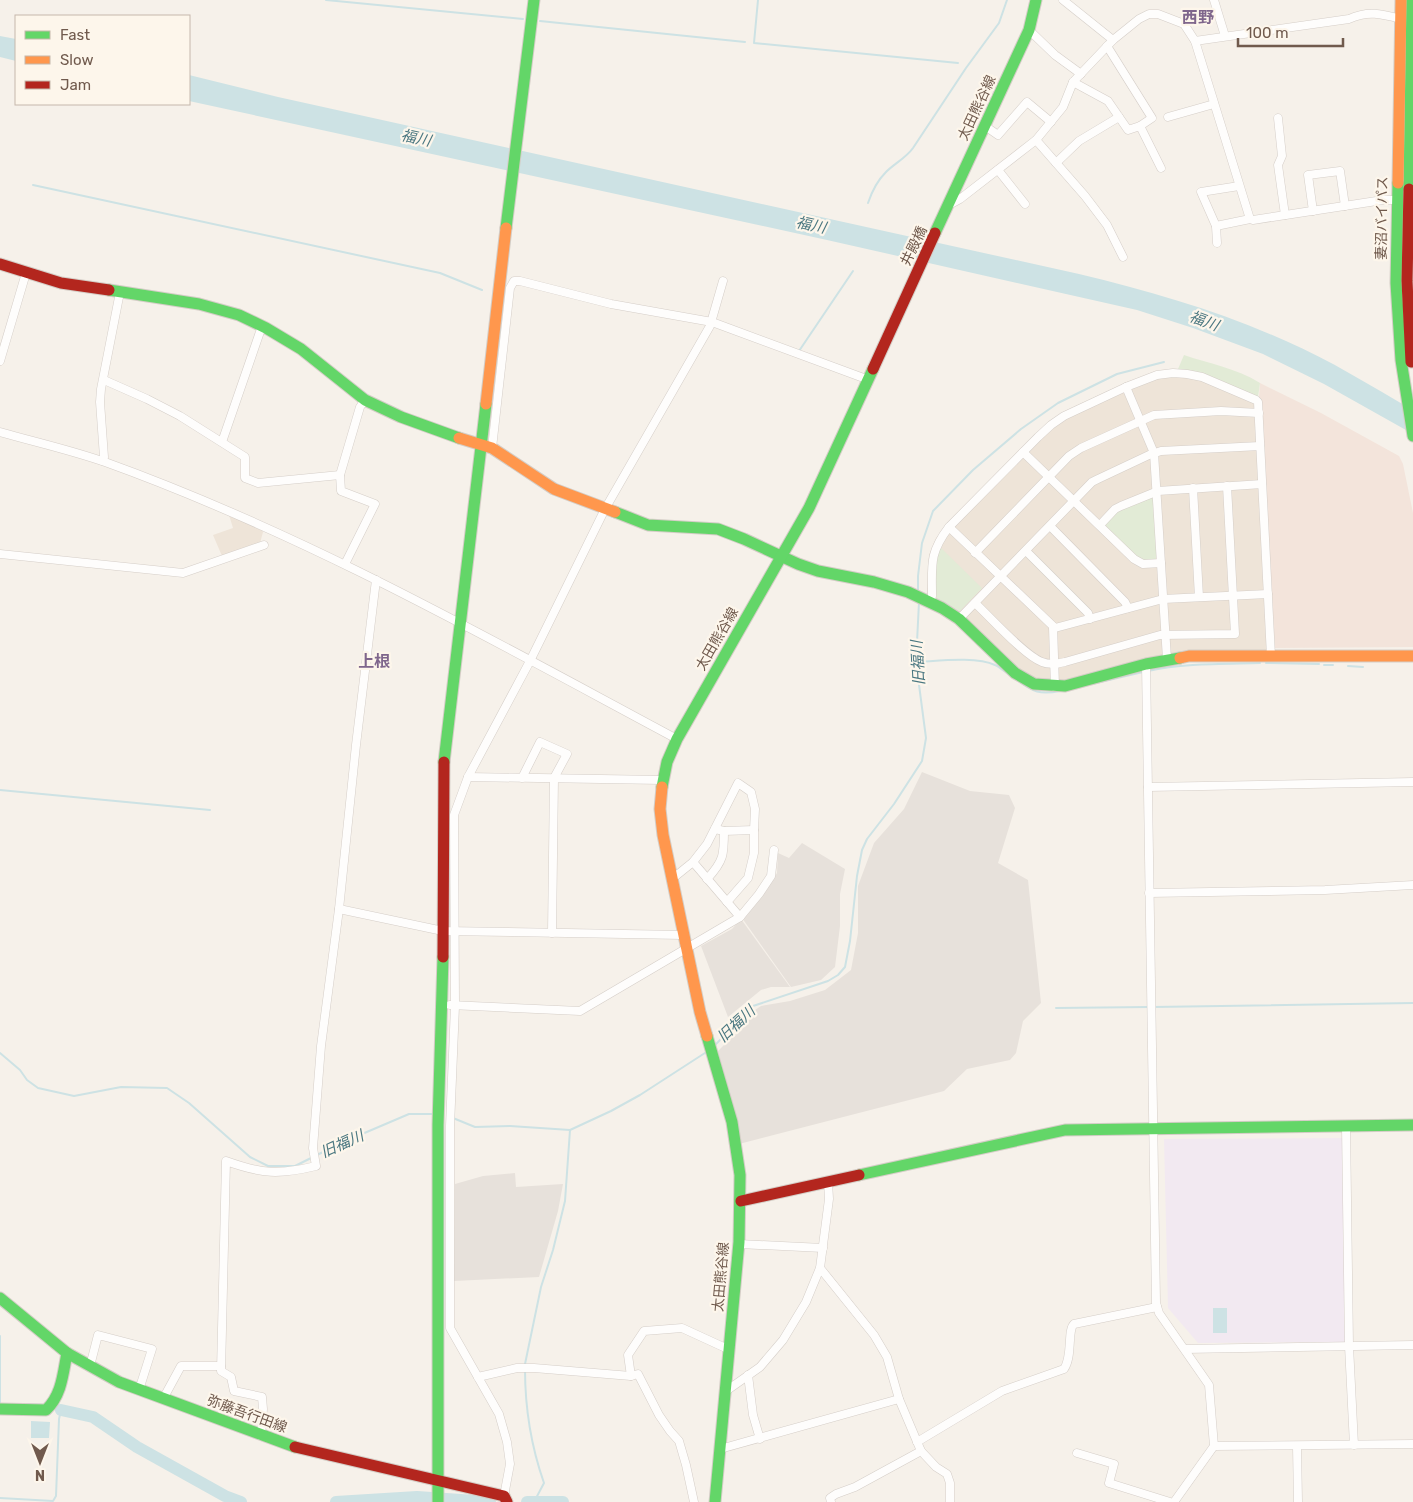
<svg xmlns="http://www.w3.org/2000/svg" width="1413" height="1502" font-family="Rubik,'Noto Sans JP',sans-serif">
<rect width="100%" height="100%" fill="#f6f1ea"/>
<g fill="#eee4d8">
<polygon points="1178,369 1204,374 1261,398 1275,648 1267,650 1176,652 1151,657 1073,680 1058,682 1036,679 1012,664 956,610 927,594 929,555 936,538 1048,423 1063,412 1127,382 1149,374"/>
<polygon points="229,515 262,529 263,532 260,543 222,556 213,535 233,528"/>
</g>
<polygon fill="#f3e4db" points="1260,383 1321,413 1399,456 1403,464 1413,513 1413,647 1275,648 1261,399 1259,397"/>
<g fill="#e7e1db">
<polygon points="922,772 970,791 1009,795 1015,808 998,863 1028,880 1041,1003 1023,1021 1016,1053 1010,1060 967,1069 944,1091 739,1144 728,1087 718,1051 740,1029 749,1014 761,1006 790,1001 825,990 851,970 858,933 858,886 874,843 904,809"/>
<polygon points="802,843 845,869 840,894 840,926 835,967 821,980 791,987 742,918 766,891 777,873 778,853 789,858"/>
<polygon points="741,919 790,987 771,987 761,990 728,1017 701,946 732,929"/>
<polygon points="515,1173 516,1187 563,1184 558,1211 539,1277 454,1281 455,1184 483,1176"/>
</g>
<polygon fill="#f2e9f1" points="1346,1138 1349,1342 1198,1343 1168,1308 1164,1139"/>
<g fill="#e2ebd6">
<path d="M1184,355C1210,364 1236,368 1260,383L1258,397L1204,374L1178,369Z"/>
<polygon points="1151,496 1155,498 1157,557 1154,560 1144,561 1137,558 1107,528 1105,523 1118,511"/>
<path d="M940,547L982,588L960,611L937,600C935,581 933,565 940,547Z"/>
</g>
<g fill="#cde2e4">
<polygon points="0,36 16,39 16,61 0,57"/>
<path d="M189,75L278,97L1079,274C1150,291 1219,311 1286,341C1330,360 1371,386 1413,410V434L1324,384L1263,354L1193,328L1137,310L827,240L189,101Z"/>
<rect x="1213" y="1308" width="14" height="25"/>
<polygon points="31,1421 50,1422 49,1438 31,1438"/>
</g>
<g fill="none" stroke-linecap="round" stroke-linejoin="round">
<g stroke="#cde2e4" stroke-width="2">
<polyline points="326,0 523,19"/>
<polyline points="758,0 754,43 958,63"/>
<polyline points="540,21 745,42"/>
<polyline points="33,185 440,273 482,290"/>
<path d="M868,203C872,191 877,181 886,172C895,163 906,158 913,148L966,68L999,23L1007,0"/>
<polyline points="799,351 853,271"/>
<polyline points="918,592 918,576 922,543 933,511 973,470 1021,429 1058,403 1117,374 1164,362"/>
<path d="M917,662C938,661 976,656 995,665C1000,667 1006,673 1011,676"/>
<polyline points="1266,663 1319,664"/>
<polyline points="1324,665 1333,665"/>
<polyline points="1348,666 1363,667"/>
<path d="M1148,671C1183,663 1224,664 1260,663"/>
<path d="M1017,680C1033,692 1040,695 1060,691"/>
<polyline points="1092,684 1143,672"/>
<polyline points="0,790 210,810"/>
<polyline points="1153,1007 1413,1003"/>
<polyline points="1056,1008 1148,1007"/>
<path d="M715,1045C729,1032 738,1016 753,1006L828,981L838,975L845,967L850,941L857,876L862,850L867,839L894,804L922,761L926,738L916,662L919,602"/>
<polyline points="0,1053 20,1070 27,1080 38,1088 74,1096 121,1087 167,1088 189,1103 250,1157 268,1166 295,1166 313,1157"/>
<polyline points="453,1118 475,1127 510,1126 570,1130 611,1111 640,1095 708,1051"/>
<polyline points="317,1155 341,1143 409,1114 434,1114"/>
<polyline points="0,1336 0,1405"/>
<polyline points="525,1364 541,1287 553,1250 565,1201 570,1130"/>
<path d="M525,1369C525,1409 531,1446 544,1483L534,1502"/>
<polyline points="27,1404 45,1405"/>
<polyline points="0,1498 53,1501 56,1496 59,1419 61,1410 54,1408"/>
</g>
<g stroke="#cde2e4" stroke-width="12">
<polyline points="61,1410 93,1417 137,1447 225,1496 241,1502"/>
<polyline points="336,1502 417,1497 490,1502"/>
<polyline points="527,1502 563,1502"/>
</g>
<g stroke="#d5cec8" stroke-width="9">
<g id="street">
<polyline points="1063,0 1113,40"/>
<polyline points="1214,0 1225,36"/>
<polyline points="1029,30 1055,55 1081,74"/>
<path d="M1195,41L1349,19C1368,10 1382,14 1401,19"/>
<polyline points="1107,46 1152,118 1140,126"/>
<polyline points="1073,82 1108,101 1128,130 1140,126 1161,168"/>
<polyline points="1168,117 1214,104"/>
<polyline points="1278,118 1282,156 1278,165 1285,215"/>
<polyline points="985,126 998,135 1027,102 1051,122"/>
<polyline points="1036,140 1085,196 1107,225 1123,257"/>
<polyline points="1056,163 1079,141 1119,117"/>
<polyline points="998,170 1025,204"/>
<polyline points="949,205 960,199 1036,140 1063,107 1073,82 1113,40 1139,19 1149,14 1158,14 1184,24 1195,41 1250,219 1253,220 1383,200 1397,200"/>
<polyline points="1313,211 1308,175 1340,171 1345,206"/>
<polyline points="1216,226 1250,219"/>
<polyline points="1217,243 1216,226 1201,192 1239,186"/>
<polyline points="0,361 26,273"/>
<polyline points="104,380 147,399 180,416 245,457 245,478 258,483 340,475"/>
<polyline points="1126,387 1154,453 1167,659"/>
<path d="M0,432C35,442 71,450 105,462C305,534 490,639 677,739"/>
<polyline points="222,442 262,326"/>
<polyline points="492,448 510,288 514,281 520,281 611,304 712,322 869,380"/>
<polyline points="1023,452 1134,559 1143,564 1161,563"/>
<polyline points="103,461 104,457 100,402 101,389 120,292"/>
<polyline points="1193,488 1199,597"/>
<polyline points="1100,525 1115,509 1121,506 1158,491 1262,484"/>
<polyline points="1050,526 1125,602 1128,608"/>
<polyline points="949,527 1055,628 1163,599 1268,594"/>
<polyline points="1026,551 1088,613 1090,619"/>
<polyline points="975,553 1069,456 1081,448 1154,415 1221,411 1259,413"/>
<polyline points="0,554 183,573 264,545"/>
<polyline points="345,564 375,504 341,491 340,475 360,407 365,400"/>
<path d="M930,602L932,596C932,565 929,553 949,527L1038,437L1051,425L1064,416L1126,387L1157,375L1173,373L1187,374L1202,377L1256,400L1258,402L1271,656"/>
<path d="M975,603C989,616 1025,656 1042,662C1049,665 1057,664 1065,662L1160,635L1235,634L1227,486"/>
<polyline points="959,619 1092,482 1098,479 1149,455 1161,451 1260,446"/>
<polyline points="1053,627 1055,687"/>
<polyline points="1146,664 1156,1303 1159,1313 1209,1385 1214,1446 1174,1502"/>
<polyline points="468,777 662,780"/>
<polyline points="522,778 540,742 567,754 554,778 552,933"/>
<polyline points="1148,787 1413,782"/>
<polyline points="715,829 724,831 754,830 754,853 748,878 727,902"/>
<polyline points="693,862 740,917"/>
<polyline points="672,879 693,862 707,844 738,783 751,792 755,809 754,830"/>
<path d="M707,879C724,861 724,854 724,831"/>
<polyline points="1149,893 1325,890 1413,885"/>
<polyline points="339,909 443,931 683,935"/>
<polyline points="450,1005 580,1011 740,917 759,894 771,876 774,850"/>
<polyline points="1346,1126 1349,1346 1354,1445"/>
<polyline points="739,1244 823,1248"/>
<polyline points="820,1268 874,1335 887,1357 899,1399 921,1451 936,1467 947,1474 950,1483 950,1502"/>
<polyline points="1185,1349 1413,1345"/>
<polyline points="90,1366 98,1335 152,1349 139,1390"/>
<polyline points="748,1375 753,1415 760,1439"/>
<polyline points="631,1376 628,1355 644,1331 682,1328 730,1350"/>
<polyline points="478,1377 517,1368 534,1368 631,1376 638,1374 659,1415 670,1431 679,1441 686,1465 694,1502"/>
<polyline points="726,1391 760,1367 783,1340 806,1302 820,1268 829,1199 828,1182"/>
<polyline points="163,1399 181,1366 221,1366"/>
<path d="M261,1436L263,1409L262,1397L234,1391L231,1377L221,1371L226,1161C262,1174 279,1175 316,1166L313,1148L321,1046L339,909L356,745L376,580"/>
<path d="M917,1442L1002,1391L1064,1369C1073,1356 1067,1330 1074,1324L1157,1307"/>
<polyline points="1214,1446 1413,1444"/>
<polyline points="1297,1446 1298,1502"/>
<polyline points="720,1449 899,1399"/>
<polyline points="1077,1453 1114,1464 1109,1483 1170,1502"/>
<polyline points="504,1496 510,1464 507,1442 499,1414 450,1328 450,1126 455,1006 454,815 468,777 530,661 605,509 710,326 723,281"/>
<polyline points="831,1502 830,1498 836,1494 855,1487 921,1451"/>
</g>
</g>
<g stroke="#d4cdc6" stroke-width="13">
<g id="fast">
<polyline points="1398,183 1396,283 1401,360 1413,436"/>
<polyline points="1409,189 1412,0"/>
<polyline points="506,228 534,0"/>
<polyline points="935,233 1029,30 1036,0"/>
<polyline points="109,290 199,304 239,315 266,328 301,349 365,400 401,417 459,438"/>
<polyline points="615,512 648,525 718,529 744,539 798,564 818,571 874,582 908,592 942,608 959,619 1015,673 1034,684 1065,686 1146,664 1180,658"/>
<polyline points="444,762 486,404"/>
<polyline points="662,787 667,762 677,739 809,508 873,369"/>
<polyline points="707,1036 732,1122 740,1175 739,1242 715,1502"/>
<polyline points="859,1175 1065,1130 1413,1125"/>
<polyline points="0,1298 67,1353 119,1382 295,1447"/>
<path d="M0,1409L46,1410C62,1395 63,1373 67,1353"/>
<polyline points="438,1502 438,1125 443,957"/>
</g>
</g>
<g stroke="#d4cdc6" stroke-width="13">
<g id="slow">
<polyline points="1398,183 1401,0"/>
<polyline points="486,404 506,228"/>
<polyline points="459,438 492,448 554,489 615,512"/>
<polyline points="1180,658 1189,656 1413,656"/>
<polyline points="662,787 660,809 663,835 700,1012 707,1036"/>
</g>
</g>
<g stroke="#d4cdc6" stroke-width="13">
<g id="jam">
<polyline points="1409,189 1407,281 1411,362"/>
<polyline points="0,264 61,283 109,290"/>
<polyline points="873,369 935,233"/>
<polyline points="443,957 444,762"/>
<polyline points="741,1201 859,1175"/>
<polyline points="295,1447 504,1496 507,1502"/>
</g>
</g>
<use href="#street" stroke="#fefdfc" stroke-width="8"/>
<use href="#fast" stroke="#63d668" stroke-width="11"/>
<use href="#slow" stroke="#ff974d" stroke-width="11"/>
<use href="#jam" stroke="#b3261e" stroke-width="11"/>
</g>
<g text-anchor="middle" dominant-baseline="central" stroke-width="4.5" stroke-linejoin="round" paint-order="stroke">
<g font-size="14" fill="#705a4d" stroke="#fdf6eb">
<text transform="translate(977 108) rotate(-65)">太田熊谷線</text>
<text transform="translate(1382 218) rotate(-89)">妻沼バイパス</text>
<text transform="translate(914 246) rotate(-64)">井殿橋</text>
<text transform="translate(717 639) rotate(-60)">太田熊谷線</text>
<text transform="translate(721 1277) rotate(-85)">太田熊谷線</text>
<text transform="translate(247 1414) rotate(20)">弥藤吾行田線</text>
</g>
<g font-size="15" font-style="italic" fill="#4a7780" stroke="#fdf6eb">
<text transform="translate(416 138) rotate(12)">福川</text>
<text transform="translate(811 225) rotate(12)">福川</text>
<text transform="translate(1204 321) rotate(20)">福川</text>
<text transform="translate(918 663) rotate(-93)">旧福川</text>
<text transform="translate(736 1024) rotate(-43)">旧福川</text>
<text transform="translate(342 1144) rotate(-24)">旧福川</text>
</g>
<g font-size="16" font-weight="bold" fill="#7f668c" stroke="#fdf6eb">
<text x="1198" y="17">西野</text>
<text x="374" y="661">上根</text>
</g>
</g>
<rect x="15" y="15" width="175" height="90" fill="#fdf6eb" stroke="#c5b8ac"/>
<rect x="25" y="31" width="25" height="8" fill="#63d668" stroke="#c5b8ac"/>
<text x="60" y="40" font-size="15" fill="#705a4d">Fast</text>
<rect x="25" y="56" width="25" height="8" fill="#ff974d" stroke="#c5b8ac"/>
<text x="60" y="65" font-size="15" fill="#705a4d">Slow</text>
<rect x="25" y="81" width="25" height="8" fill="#b3261e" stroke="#c5b8ac"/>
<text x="60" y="90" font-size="15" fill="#705a4d">Jam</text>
<g transform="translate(40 1462) rotate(180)" stroke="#fdf6eb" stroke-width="4" paint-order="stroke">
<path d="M0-4L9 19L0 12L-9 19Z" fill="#705a4d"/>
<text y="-8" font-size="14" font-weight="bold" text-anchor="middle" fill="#705a4d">N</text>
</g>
<path d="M1238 38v8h105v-8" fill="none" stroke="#705a4d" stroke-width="2.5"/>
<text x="1246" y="38" font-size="15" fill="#705a4d" stroke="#fdf6eb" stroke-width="4" paint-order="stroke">100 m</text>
</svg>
